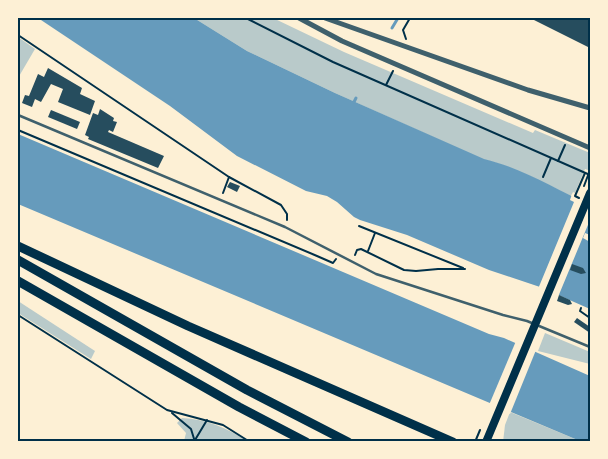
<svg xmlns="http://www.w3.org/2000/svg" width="608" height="459" font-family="Rubik,sans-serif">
<rect width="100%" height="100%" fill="#fdf0d5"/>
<g fill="#b9caca">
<path d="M194,18H273L344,52L533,133L535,130L590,153V165L588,170L585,169L575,193L573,192L571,196C542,182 515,167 482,159L335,93L247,51Z"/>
<polygon points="18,37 35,49 18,78"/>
<polygon points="18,301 95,351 91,359 18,313"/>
<polygon points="545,333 590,352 590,364 538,351"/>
<polygon points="510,412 580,441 503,442 505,425"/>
<path d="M182,418C206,419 227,428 247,441H184L186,433L177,423Z"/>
</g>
<g fill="#669bbc">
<path d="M38,18H194L247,51L335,93L484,159C522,168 555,189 590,205V235L585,233L583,238L590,242V309L540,287L489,270L407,235L360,220L354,217L337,202L327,196L306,191L237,156L170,106Z"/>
<polygon points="18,134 489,334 504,338 590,376 590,441 580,441 18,204"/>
</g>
<g fill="#fdf0d5">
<polygon points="572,194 590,202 590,220 558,297 538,289 574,202 570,200"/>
<polygon points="516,341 536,350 510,414 489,405"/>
</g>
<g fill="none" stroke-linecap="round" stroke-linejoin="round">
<g stroke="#669bbc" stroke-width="3">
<polyline points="392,28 398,18"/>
<polyline points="354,102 356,98"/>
</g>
</g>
<g fill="#264d5e">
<polygon points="530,18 590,18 590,48"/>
<polygon points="48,68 82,88 80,94 95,101 90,115 58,102 63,89 51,84 41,102 35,99 32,107 22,103 25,95 29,96 38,74 44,77"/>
<polygon points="100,109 114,118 113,121 117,122 113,132 109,130 108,132 164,156 158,168 88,139 89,137 85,135 93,113 98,115"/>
<polygon points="51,110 80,122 77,129 48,117"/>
<polygon points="230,182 240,186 237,192 227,187"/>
<polygon points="572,264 583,268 586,273 581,274 570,270"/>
<polygon points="559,295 570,300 572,304 568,305 557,301"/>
<polygon points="577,318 590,327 590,333 574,322"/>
</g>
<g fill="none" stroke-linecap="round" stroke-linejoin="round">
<g stroke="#003049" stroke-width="2">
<polyline points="246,18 333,62 590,175"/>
<polyline points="18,35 229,177 281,205 287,214 287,220"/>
<polyline points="406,39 403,30 410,18"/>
<polyline points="386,85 393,71"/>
<polyline points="18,130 317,256 333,263 336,259"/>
<polyline points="558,161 565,145"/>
<polyline points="543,177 551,158"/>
<polyline points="584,186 590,170"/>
<polyline points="223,193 229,177"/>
<polyline points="579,198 575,196 585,173"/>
<polyline points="359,226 463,268"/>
<polyline points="368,251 375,233"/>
<polyline points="355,255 357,250 361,249 404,270 416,271 438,269 465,269"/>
<polyline points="581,308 580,311 590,318"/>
<polyline points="18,315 167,410 223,425 250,442"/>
<polyline points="172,413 191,429 195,442"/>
<polyline points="195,440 207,420"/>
<polyline points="475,442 480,430"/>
</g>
<polyline stroke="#3f606c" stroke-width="2.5" points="18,115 285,227 376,274 503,315 527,321 590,347"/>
<g stroke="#3f606c" stroke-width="5">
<polyline points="299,18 342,41 590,148"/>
<polyline points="325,18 528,90 590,108"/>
</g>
<polyline stroke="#003049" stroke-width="8" points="486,442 590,193"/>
<g stroke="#003049" stroke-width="9">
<polyline points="18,246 188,326 453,442"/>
<polyline points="18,260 247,390 348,442"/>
<polyline points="18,281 239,407 306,442"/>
</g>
</g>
<rect width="608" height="459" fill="none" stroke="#fdf0d5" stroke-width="38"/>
<rect x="19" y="19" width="570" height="421" fill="none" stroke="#003049" stroke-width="2"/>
</svg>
